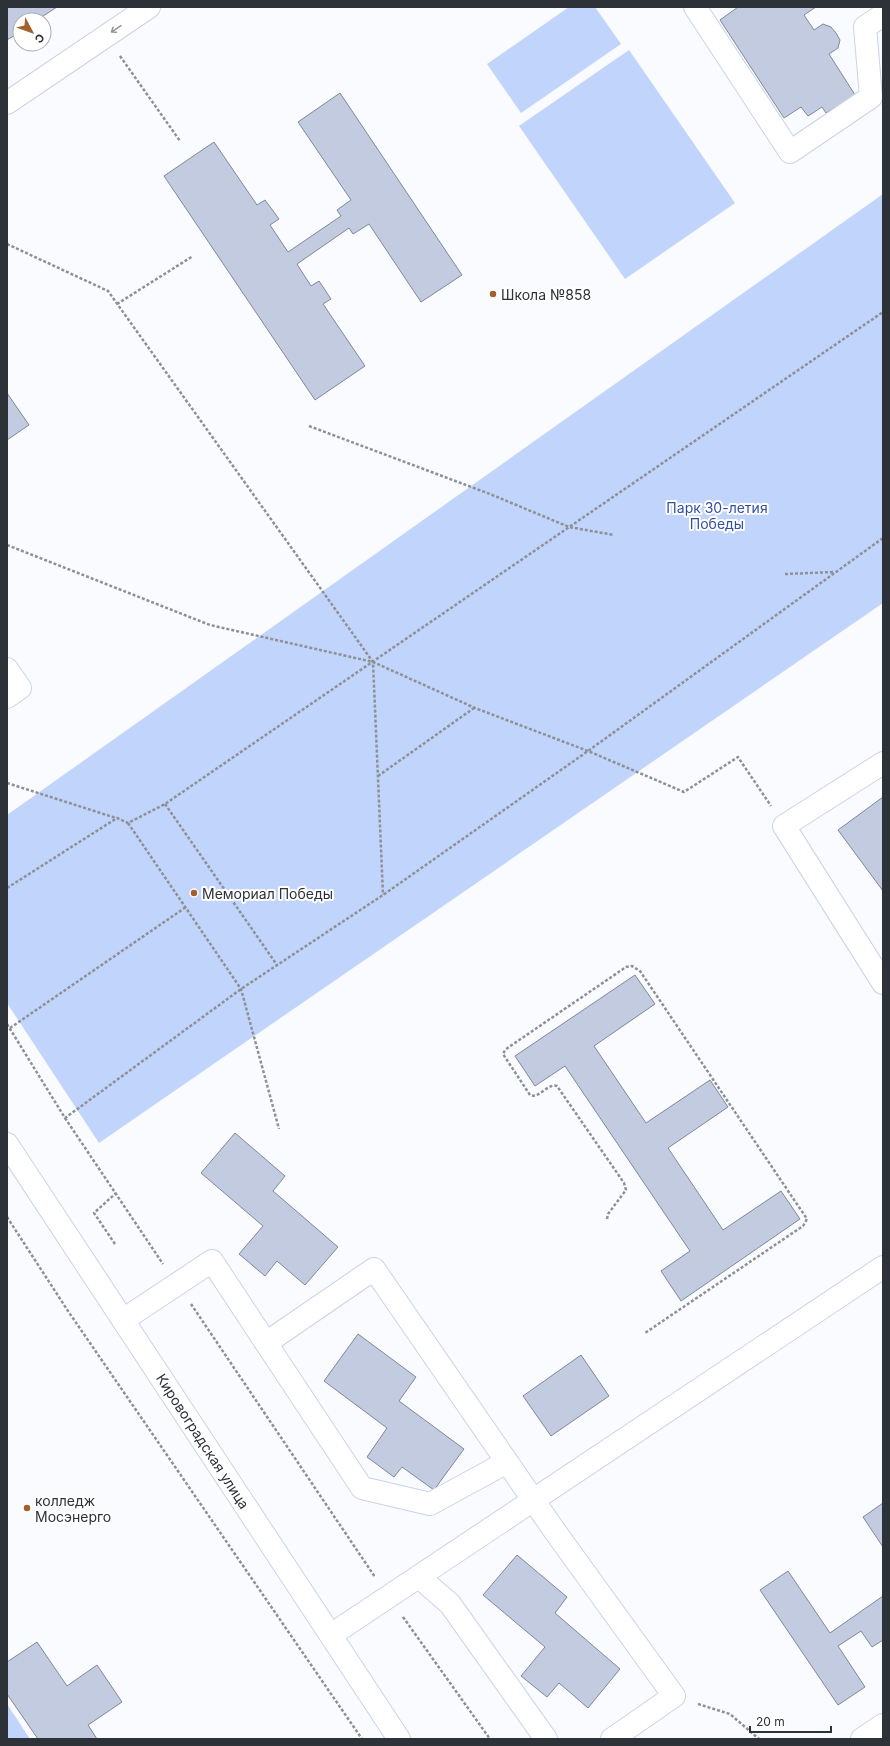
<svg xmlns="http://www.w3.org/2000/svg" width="890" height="1746" font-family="Inter,sans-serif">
<rect width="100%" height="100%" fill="#f9fbff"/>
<g fill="#c1d4fb">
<polygon points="569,7 595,7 621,44 521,113 487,64"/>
<polygon points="629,50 735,203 625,279 519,126"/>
<polygon points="883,194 883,603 99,1143 7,1003 7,815"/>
<polygon points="7,1704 30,1739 7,1739"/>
</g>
<g fill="#c2cbdf" stroke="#7f889a">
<polygon points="7,7 57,7 37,20 20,20 20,32 7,40"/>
<polygon points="738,7 816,7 804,15 814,30 823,24 831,27 836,33 840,40 838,48 829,54 857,98 840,109 838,106 826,113 822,107 808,116 801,107 784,118 720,20"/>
<polygon points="340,93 462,275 421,302 369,224 353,234 349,228 297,264 311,286 319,281 331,299 323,304 365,366 315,400 164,176 214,142 257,205 265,200 279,219 270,225 288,252 341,216 337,210 351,200 298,122"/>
<polygon points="7,393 29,425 7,440"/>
<polygon points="883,797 883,891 838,830"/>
<polygon points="635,975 655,1004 594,1046 646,1123 710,1080 728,1107 668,1148 723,1230 781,1191 800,1219 681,1301 661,1271 690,1251 565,1066 535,1086 515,1056"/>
<polygon points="235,1133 285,1176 273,1191 338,1247 305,1285 277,1261 265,1276 239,1254 263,1226 201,1173"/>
<polygon points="358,1334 416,1377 399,1401 464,1449 434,1490 402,1467 394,1477 367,1457 387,1428 324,1381"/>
<polygon points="581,1355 609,1396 551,1436 523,1396"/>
<polygon points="883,1503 883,1547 863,1517"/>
<polygon points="517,1555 567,1597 555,1613 620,1669 588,1708 559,1683 547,1697 521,1676 545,1647 483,1595"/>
<polygon points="788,1571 830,1633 883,1596 883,1640 872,1647 861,1631 838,1646 865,1687 838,1705 760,1590"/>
<polygon points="37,1642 67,1686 97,1665 122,1702 88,1725 97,1739 38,1739 7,1694 7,1662"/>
</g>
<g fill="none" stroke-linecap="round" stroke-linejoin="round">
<g stroke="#cad3e7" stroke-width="24">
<g id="minor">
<polyline points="695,7 790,152 871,97 865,27 883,15"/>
<polyline points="7,103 149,7"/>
<polyline points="7,669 20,688 7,697"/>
<polyline points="883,763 784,826 883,983"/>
<polyline points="7,1144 399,1739"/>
<polyline points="123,1320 212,1261 266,1343 374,1269 554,1530 674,1696 612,1739"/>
<polyline points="266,1343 362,1488 430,1504 507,1462"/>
<polyline points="419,1577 450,1604 546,1739"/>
<polyline points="331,1635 883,1267"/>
<polyline points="862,1739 883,1725"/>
</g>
</g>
<g stroke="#8d9095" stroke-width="2.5" stroke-dasharray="3 2" stroke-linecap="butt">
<polyline points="120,56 180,141"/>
<polyline points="7,244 108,291 373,662 383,895"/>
<polyline points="117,304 193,256"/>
<polyline points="309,426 490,494 569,527 614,535"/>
<polyline points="7,545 210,625 373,662 475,708 588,751 684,792 738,757 771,806"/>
<polyline points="785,574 834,572"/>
<polyline points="378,776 474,708"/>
<polyline points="7,783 116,818"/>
<polyline points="165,804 277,965"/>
<polyline points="128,823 241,989 279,1129"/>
<polyline points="7,888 117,818 128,823 165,804 883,312"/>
<polyline points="7,1024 65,1118 241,989 383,895 588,751 883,538"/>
<polyline points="10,1028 186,907"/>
<polyline points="65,1118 163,1264"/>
<polyline points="7,1217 68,1311 362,1739"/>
<path d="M607,1219L608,1214L626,1190L624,1183L557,1086C547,1083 540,1099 530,1095L503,1054L505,1050L509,1047L626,967L632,966L640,971L807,1219L803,1226L645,1333"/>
<polyline points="115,1244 94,1213 116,1193"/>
<polyline points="191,1304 375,1577"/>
<polyline points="403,1617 490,1739"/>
<polyline points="698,1704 730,1714 759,1739"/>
</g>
<use href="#minor" stroke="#fff" stroke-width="22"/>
</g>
<defs><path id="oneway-shaft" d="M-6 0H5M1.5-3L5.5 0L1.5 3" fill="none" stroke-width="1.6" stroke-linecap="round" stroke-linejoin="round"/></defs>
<use stroke="#96989c" href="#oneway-shaft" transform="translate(116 29) rotate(146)"/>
<g fill="#a2602d" stroke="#fff" stroke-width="1.5">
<circle cx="493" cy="294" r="4"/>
<circle cx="194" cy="893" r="4"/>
<circle cx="27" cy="1508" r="4"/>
</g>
<g text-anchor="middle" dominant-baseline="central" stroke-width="4" stroke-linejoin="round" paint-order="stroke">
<g font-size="14" fill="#2d3138" stroke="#fff" text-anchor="start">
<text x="501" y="294">Школа №858</text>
<text x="202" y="893">Мемориал Победы</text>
<text x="35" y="1500">колледж<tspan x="35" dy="16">Мосэнерго</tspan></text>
</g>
<g font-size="14" fill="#3250a2" stroke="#fff">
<text x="717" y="507">Парк 30-летия<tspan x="717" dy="16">Победы</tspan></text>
</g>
<g font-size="14" fill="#2d3138" stroke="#fff">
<text transform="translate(203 1441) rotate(57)">Кировоградская улица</text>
</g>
</g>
<rect width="890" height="1746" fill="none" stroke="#2d3138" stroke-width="16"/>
<g transform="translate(32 32) rotate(131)"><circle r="19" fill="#ffffff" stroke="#abadaf"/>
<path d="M0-3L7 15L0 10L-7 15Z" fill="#a2602d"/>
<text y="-6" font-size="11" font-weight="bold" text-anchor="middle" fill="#2d3138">С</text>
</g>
<path d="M750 1726v6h81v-6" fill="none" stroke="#2d3138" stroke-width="2"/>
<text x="756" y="1726" font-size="12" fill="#2d3138" stroke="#ffffff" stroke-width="3" paint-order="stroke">20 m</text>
</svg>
